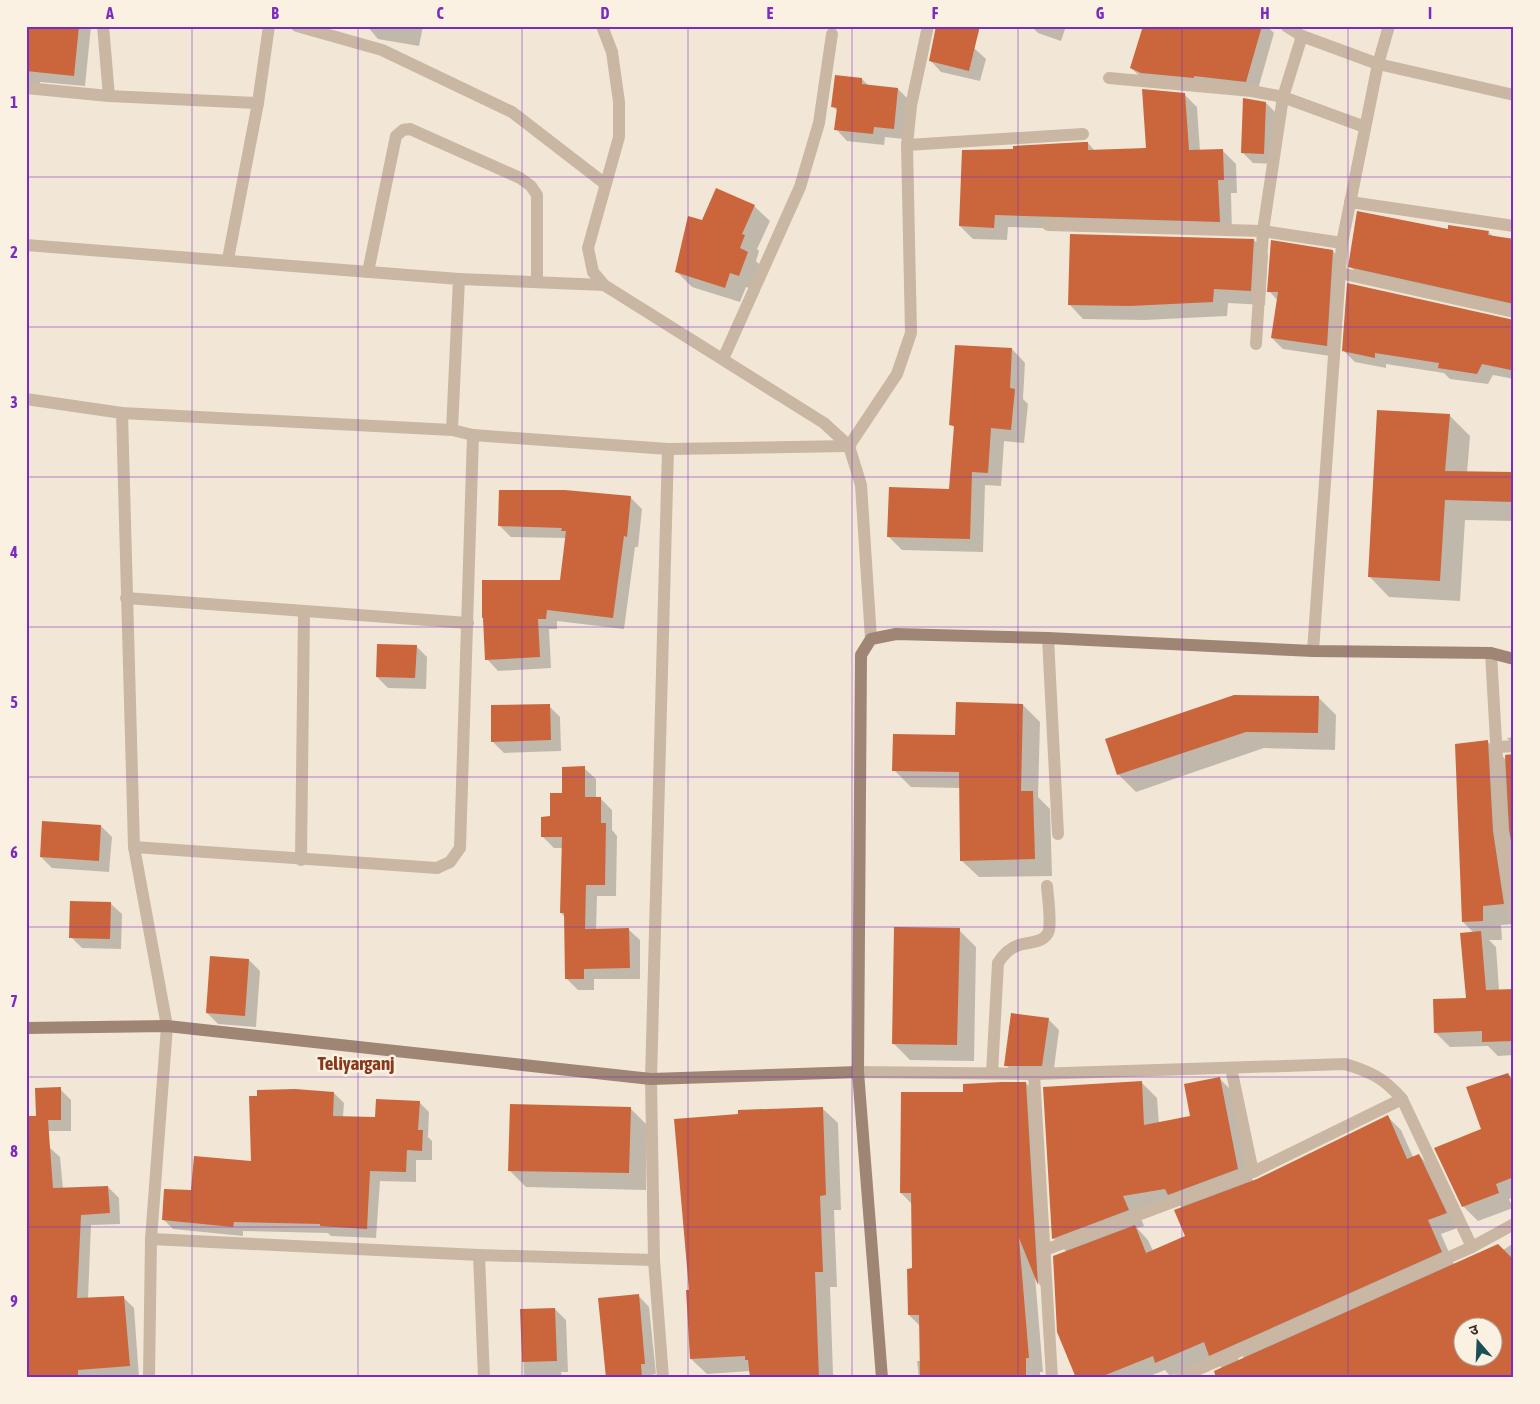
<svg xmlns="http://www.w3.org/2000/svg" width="1540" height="1404" font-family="'Asap Condensed','Noto Sans Devanagari',sans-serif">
<rect width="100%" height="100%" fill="#f2e7d7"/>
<g fill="#0003" fill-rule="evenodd">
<polygon points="26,26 91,26 85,86 40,82 40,87 26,86"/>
<polygon points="367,26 423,26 419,46 378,39"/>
<polygon points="1031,26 1066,26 1061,41 1038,33"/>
<polygon points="1138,26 1267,26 1274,33 1257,93 1143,79 1131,68 1143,30"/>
<polygon points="974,48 986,59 980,81 941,72 930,60"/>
<polygon points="862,79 869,86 898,89 909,100 904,139 885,137 884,145 847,141 836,129 838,112 833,106"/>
<polygon points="1184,94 1197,107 1200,151 1223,151 1236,164 1237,193 1231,193 1232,234 1008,227 1007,240 973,239 960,226 1014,150 1088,143 1095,151 1147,149"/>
<polygon points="1266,103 1277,114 1275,164 1253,163 1242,152"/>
<polygon points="754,206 770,221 757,249 759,251 756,261 763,268 755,290 746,287 740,302 692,287 677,272"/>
<polygon points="1449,231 1488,232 1494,237 1514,241 1514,311 1363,280 1350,266"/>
<polygon points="1254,240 1268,254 1265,305 1228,303 1227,316 1145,320 1083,319 1069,304"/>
<polygon points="1333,251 1344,262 1337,357 1283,349 1272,338 1278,301 1269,291"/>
<polygon points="1514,321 1514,379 1493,375 1488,384 1450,379 1444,373 1386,364 1386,368 1355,362 1344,351"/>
<polygon points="1012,349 1025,363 1023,399 1028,404 1024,443 1004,441 1001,486 985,485 983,552 902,550 888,536 950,490 955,428 951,424"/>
<polygon points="1449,415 1470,436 1467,473 1514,474 1514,521 1465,520 1460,601 1389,597 1369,576"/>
<polygon points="630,497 642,509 638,547 635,547 624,629 557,621 557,629 549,629 551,668 498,671 487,659 562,582 566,538 511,537 500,526"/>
<polygon points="416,646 427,657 426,689 388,688 377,677"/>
<polygon points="1319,698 1336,715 1335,750 1264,748 1136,792 1119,775 1107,739"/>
<polygon points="1023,705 1040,722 1038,797 1050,809 1052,876 979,877 962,861 960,788 911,787 894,770 956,736"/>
<polygon points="549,706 560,717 561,751 504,753 492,741"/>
<polygon points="1514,737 1514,746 1507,738"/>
<polygon points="1487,741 1506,760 1514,755 1514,924 1501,925 1502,940 1489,940 1496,947 1499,990 1514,990 1514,1055 1498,1056 1488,1046 1450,1047 1436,1033 1467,999 1474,933 1463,922"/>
<polygon points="584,768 596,779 596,799 601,799 612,810 612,830 617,836 616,896 597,896 596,930 628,929 640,940 640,979 594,979 594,990 578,990 566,978 566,918 561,913 563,848 554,848 543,837 563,794"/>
<polygon points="101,826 112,837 109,872 52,868 41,857"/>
<polygon points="110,903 122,914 121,949 82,948 71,937"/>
<polygon points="959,930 976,947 974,1061 910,1060 893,1043"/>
<polygon points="249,960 260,971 256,1027 218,1024 207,1013"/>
<polygon points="1048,1019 1059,1030 1053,1076 1017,1076 1006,1065"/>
<polygon points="1508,1074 1514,1080 1514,1197 1509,1199 1513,1208 1478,1221 1463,1206 1483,1130"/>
<path d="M1219,1078L1235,1094L1253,1182L1388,1117L1401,1130L1413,1157L1419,1155L1432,1169L1460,1227L1441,1234L1454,1264L1503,1250L1514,1243V1378L1223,1369L1212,1358L1170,1376L1165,1370L1145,1378H1077L1067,1252L1053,1238L1141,1082L1157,1098L1159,1124L1192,1117ZM1179,1205L1183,1208L1187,1237L1153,1251L1148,1240L1137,1228L1144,1226L1138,1211ZM1462,1326H1492V1356H1462ZM1239,1352L1245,1359L1238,1362Z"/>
<polygon points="1026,1083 1040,1098 1052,1297 1039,1284 1035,1276 1043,1372 1040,1372 1040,1378 919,1378 917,1361 921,1361 920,1326 909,1315 914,1270 912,1204 901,1193 965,1093"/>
<polygon points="37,1089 60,1089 71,1100 71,1131 48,1131"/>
<polygon points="334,1093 344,1103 343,1117 376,1119 419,1102 429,1112 428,1137 432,1141 432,1160 416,1160 416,1182 380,1181 376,1238 331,1236 328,1233 243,1231 243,1236 173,1229 163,1219 192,1192 252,1162"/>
<polygon points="630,1108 647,1125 646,1190 526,1187 509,1170"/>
<polygon points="822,1108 838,1123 841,1210 834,1210 837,1287 830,1287 833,1374 837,1378 751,1378 750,1371 707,1374 691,1359 690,1291"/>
<polygon points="49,1147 60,1157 63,1189 108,1187 119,1198 120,1224 91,1225 88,1299 123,1297 134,1308 139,1378 26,1378"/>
<polygon points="638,1295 649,1307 656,1374 651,1375 651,1378 607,1378"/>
<polygon points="555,1309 566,1320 568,1372 561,1372 562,1378 524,1378 522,1310"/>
</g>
<g fill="#cb663c" fill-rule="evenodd">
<polygon points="26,26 79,26 74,76 26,71"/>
<polygon points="936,26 980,26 969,71 929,61"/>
<polygon points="1143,26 1262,26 1246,82 1194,76 1194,78 1141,73 1130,68"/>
<polygon points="835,75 862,78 862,84 898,88 894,129 874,127 873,134 834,130 837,108 831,107"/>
<polygon points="1142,89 1185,93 1189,150 1223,149 1224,180 1218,180 1220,222 995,215 994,228 959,226 962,150 1013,149 1013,146 1084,142 1088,142 1088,150 1146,148"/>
<polygon points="1243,98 1266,102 1264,154 1241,153"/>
<polygon points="716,188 755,205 742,234 745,235 740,248 748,252 739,276 730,273 725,288 675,272 688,216 702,220"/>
<polygon points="1357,211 1448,229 1448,225 1489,231 1488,235 1514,239 1514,304 1348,267"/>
<polygon points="1070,234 1254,239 1251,291 1214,289 1213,302 1130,306 1068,305"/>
<polygon points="1271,240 1333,250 1327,346 1271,338 1278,292 1267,292"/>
<polygon points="1347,283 1514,320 1514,356 1511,370 1482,364 1477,374 1438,368 1439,363 1375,353 1375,358 1342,351"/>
<polygon points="955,345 1012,348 1010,388 1015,389 1011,430 991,428 988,473 972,472 970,539 887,537 889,487 949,489 954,426 949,425"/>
<polygon points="1377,410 1450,414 1445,471 1514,472 1514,502 1445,500 1440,581 1368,577"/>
<polygon points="499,490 565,490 631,496 627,537 624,536 613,618 547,610 546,619 538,619 540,657 485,660 483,618 482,618 482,580 560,580 566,531 561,531 562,528 498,526"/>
<polygon points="377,644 417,645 415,678 376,677"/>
<polygon points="1234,695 1319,696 1318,733 1246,732 1117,775 1105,739"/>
<polygon points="956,702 1023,704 1021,791 1033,791 1035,859 960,861 959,772 892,771 893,734 955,735"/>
<polygon points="550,704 551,740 491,742 491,705"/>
<polygon points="1488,740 1493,831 1504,904 1483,906 1483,921 1462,922 1455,744"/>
<polygon points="1514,754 1514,860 1509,829 1505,755"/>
<polygon points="585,766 585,797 601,797 601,823 606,823 605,885 586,885 585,929 629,928 630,968 584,969 584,979 565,979 564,913 560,913 562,837 541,837 541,817 550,816 550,793 562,793 562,767"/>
<polygon points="42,821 101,825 99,861 40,857"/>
<polygon points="70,901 111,902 110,939 69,938"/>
<polygon points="894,927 960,928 957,1045 892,1044"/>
<polygon points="1481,931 1486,990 1514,989 1514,1041 1482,1042 1482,1031 1434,1033 1433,999 1466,998 1460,933"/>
<polygon points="210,956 249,959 245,1016 206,1013"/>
<polygon points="1011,1013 1049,1018 1042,1066 1004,1066"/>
<polygon points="1508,1073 1514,1085 1514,1177 1496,1184 1499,1193 1462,1207 1434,1148 1481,1129 1466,1087"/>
<polygon points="1220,1077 1238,1169 1168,1195 1165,1189 1123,1196 1129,1210 1052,1239 1043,1087 1142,1081 1144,1125 1190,1116 1184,1084"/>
<polygon points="1002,1082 1026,1082 1038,1285 1019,1238 1029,1358 1026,1358 1026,1378 920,1378 919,1315 908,1315 907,1269 912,1268 911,1193 900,1193 901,1092 963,1092 963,1084"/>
<polygon points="61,1087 61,1120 48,1120 53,1188 108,1186 110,1213 81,1215 77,1298 124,1296 130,1366 78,1370 78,1378 26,1378 26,1116 36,1116 35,1088"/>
<polygon points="295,1089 334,1092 333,1116 375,1117 376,1099 420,1101 418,1130 423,1130 422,1151 407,1150 406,1172 370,1171 367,1229 320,1226 320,1224 234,1222 233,1227 162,1220 164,1189 191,1190 194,1156 251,1161 249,1096 257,1096 257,1090"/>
<polygon points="510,1104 631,1107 629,1173 508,1171"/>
<polygon points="823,1107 826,1195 820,1196 823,1272 815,1272 819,1378 750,1378 748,1360 745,1360 745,1356 690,1359 686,1290 689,1290 674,1119 738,1114 738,1110"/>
<polygon points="1388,1115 1407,1159 1419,1154 1447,1213 1428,1220 1442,1252 1209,1356 1204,1342 1155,1363 1153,1356 1098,1378 1076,1378 1057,1332 1053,1256 1135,1225 1146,1253 1185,1236 1174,1210 1257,1179"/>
<path d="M1498,1244L1514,1260V1378H1216L1214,1371ZM1462,1326H1492V1356H1462Z"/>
<polygon points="639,1294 645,1364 641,1364 642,1378 606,1378 598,1298"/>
<polygon points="555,1308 557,1361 522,1362 520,1309"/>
</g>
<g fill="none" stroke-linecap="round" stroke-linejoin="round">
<g stroke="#cab7a3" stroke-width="12">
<polyline points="103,26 109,96"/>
<polyline points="297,26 382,50 512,112 604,183"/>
<polyline points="602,26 612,52 619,102 619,137 588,248 593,272 604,285 824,423 849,446 861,485 871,639"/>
<polyline points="1286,26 1302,36 1378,64 1514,95"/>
<polyline points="1109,78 1252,91 1283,97 1365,127"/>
<polyline points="26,88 109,96 258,103 228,259"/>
<polyline points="258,103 269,26"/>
<polyline points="907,145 1083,134"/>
<polyline points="1350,202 1514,226"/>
<polyline points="1048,225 1263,231 1342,243"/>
<polyline points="26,245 459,279 452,430"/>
<polyline points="368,272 396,136 403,130 410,129 520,178 531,186 537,195 537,282"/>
<polyline points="1340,273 1514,312"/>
<polyline points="459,279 604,285"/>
<polyline points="1256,344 1263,231 1283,97 1302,36"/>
<polyline points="723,359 800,187 819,123 832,34"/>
<polyline points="26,399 122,413 452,430 473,435 668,449 849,446 897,374 911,333 907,145 911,106 928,26"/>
<polyline points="122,413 134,847 167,1026 151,1239 149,1378"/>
<polyline points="126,598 468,623"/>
<polyline points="1048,638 1058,834"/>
<polyline points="1313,651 1342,243 1378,64 1389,26"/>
<polyline points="1491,653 1501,830 1514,916"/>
<polyline points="1498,747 1514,746"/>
<polyline points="134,847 437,868 450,862 460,848 473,435"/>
<polyline points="301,860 304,611"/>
<polyline points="1231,1068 1253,1172"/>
<path d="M858,1072L1034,1074L1345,1064C1371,1072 1384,1078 1402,1099L1472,1247"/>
<path d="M992,1073L998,963C1003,955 1010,948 1019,945C1029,942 1046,943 1049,930C1051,917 1048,899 1047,886"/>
<polyline points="1034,1074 1052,1378"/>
<polyline points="151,1239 479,1255 654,1260"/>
<polyline points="1045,1250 1253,1172 1402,1099"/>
<polyline points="479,1255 484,1378"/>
<polyline points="663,1378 654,1260 651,1079 668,449"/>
<polyline points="1179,1378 1472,1247 1514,1224"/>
</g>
<g stroke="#9e8574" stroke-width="12">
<polyline points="26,1028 167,1026 651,1079 858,1072"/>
<polyline points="882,1378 858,1072 861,655 871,639 896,634 1048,638 1313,651 1491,653 1514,659"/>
</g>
</g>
<path fill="none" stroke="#7b2cbf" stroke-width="1" stroke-opacity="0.55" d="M192,26V1378M358,26V1378M522,26V1378M688,26V1378M852,26V1378M1018,26V1378M1182,26V1378M1348,26V1378M26,177H1514M26,327H1514M26,477H1514M26,627H1514M26,777H1514M26,927H1514M26,1077H1514M26,1227H1514"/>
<g text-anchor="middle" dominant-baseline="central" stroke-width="5" stroke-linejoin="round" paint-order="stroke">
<g font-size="19" font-weight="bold" fill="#873a1b" stroke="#faf1e3">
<text x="356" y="1063">Teliyarganj</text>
</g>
</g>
<rect width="1540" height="1404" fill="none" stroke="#faf1e3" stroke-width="55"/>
<g transform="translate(1478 1342) rotate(341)"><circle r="24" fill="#faf1e3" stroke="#aba297"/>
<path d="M0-4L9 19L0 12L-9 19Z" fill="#195058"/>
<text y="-8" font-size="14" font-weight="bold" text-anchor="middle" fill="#352b25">उ</text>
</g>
<rect x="28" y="28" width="1484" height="1348" fill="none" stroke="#7b2cbf" stroke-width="2"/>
<g font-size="16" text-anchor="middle" font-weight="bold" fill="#7b2cbf">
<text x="110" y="19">A</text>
<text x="275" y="19">B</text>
<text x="440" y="19">C</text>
<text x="605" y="19">D</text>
<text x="770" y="19">E</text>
<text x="935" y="19">F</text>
<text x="1100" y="19">G</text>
<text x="1265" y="19">H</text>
<text x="1430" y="19">I</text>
<text x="14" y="108">1</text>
<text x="14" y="258">2</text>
<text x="14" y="408">3</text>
<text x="14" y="558">4</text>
<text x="14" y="708">5</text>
<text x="14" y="858">6</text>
<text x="14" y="1007">7</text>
<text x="14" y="1157">8</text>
<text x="14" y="1307">9</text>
</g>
</svg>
